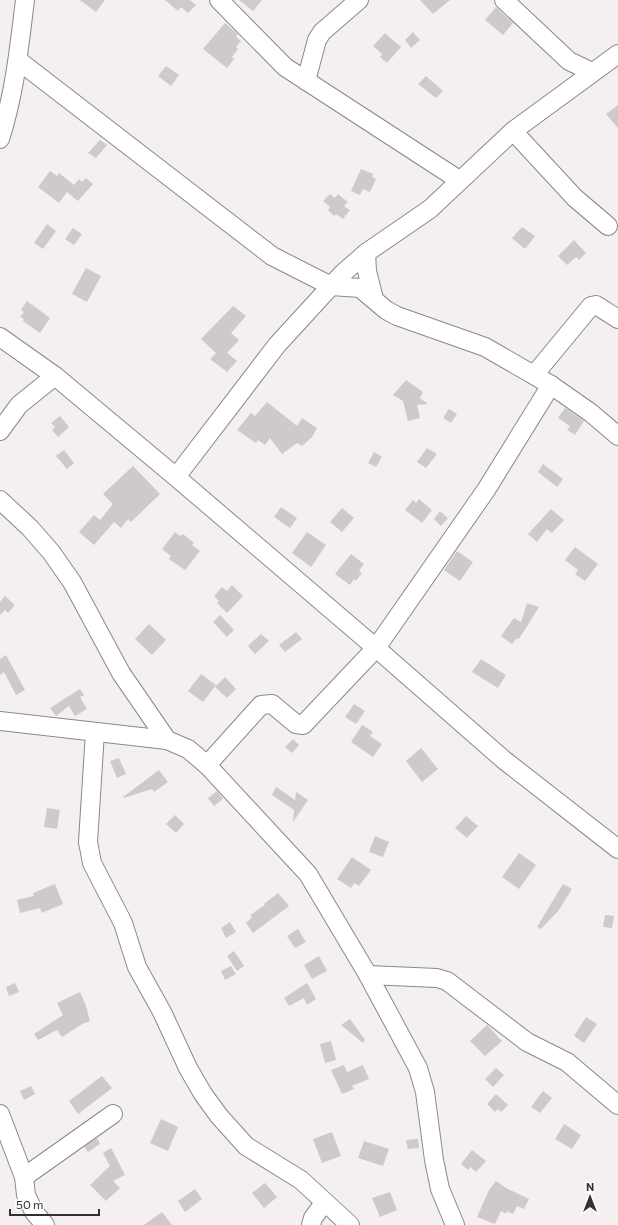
<svg xmlns="http://www.w3.org/2000/svg" width="618" height="1225" font-family="Commissioner,sans-serif">
<rect width="100%" height="100%" fill="#f3f0ef"/>
<g fill="#cecac9">
<polygon points="80,0 105,0 96,12"/>
<polygon points="165,0 190,0 196,5 188,13 181,7 178,11"/>
<polygon points="239,0 262,0 253,11"/>
<polygon points="420,0 450,0 433,14"/>
<polygon points="496,7 513,23 503,35 485,20"/>
<polygon points="225,23 238,34 236,37 241,41 236,47 238,49 232,57 234,59 227,68 203,49"/>
<polygon points="413,32 420,40 411,48 405,40"/>
<polygon points="385,33 401,47 387,63 380,57 382,54 373,46"/>
<polygon points="166,66 179,75 171,86 158,76"/>
<polygon points="426,76 443,91 436,98 418,84"/>
<polygon points="618,105 618,128 606,114"/>
<polygon points="100,140 107,145 96,158 88,153"/>
<polygon points="361,169 373,174 372,177 376,179 370,192 363,189 360,195 351,191"/>
<polygon points="50,171 57,176 59,173 74,185 79,179 82,182 86,178 93,184 78,201 67,192 59,203 38,187"/>
<polygon points="330,194 335,198 338,194 348,202 344,206 350,210 343,219 336,214 334,216 328,210 330,207 323,201"/>
<polygon points="47,224 56,231 43,249 34,243"/>
<polygon points="522,227 535,236 525,249 512,238"/>
<polygon points="73,228 82,234 74,245 65,239"/>
<polygon points="574,240 586,253 579,260 576,257 567,265 558,256"/>
<polygon points="86,268 101,276 87,302 72,294"/>
<polygon points="27,301 50,318 40,333 23,321 24,319 20,317 24,312 21,310"/>
<polygon points="233,306 246,316 231,333 239,340 227,353 237,361 227,372 210,359 216,353 201,339"/>
<polygon points="406,380 423,392 420,398 428,404 417,405 420,418 408,421 403,401 393,395"/>
<polygon points="267,402 297,426 302,418 317,428 312,437 302,446 297,443 282,454 270,438 265,445 258,440 256,443 237,430 251,413 255,416"/>
<polygon points="565,408 584,421 575,435 567,430 570,426 558,418"/>
<polygon points="449,409 457,414 451,423 443,418"/>
<polygon points="60,416 69,427 58,437 52,430 55,427 51,423"/>
<polygon points="427,448 437,454 426,468 417,462"/>
<polygon points="64,450 74,463 67,469 56,456"/>
<polygon points="374,452 382,457 376,467 368,463"/>
<polygon points="543,464 563,479 557,487 538,472"/>
<polygon points="133,466 160,494 131,522 128,519 121,528 114,522 94,545 79,532 94,515 100,520 113,504 103,494"/>
<polygon points="419,499 432,510 422,523 405,510 413,500 416,503"/>
<polygon points="281,507 297,518 290,528 274,517"/>
<polygon points="342,508 354,518 342,532 330,522"/>
<polygon points="551,509 564,520 552,533 547,529 537,542 528,534"/>
<polygon points="440,511 448,518 441,526 434,519"/>
<polygon points="175,532 180,536 183,534 194,543 192,545 200,551 185,570 169,559 171,556 162,549"/>
<polygon points="307,532 326,545 311,567 292,553"/>
<polygon points="575,547 598,564 585,581 575,574 578,570 565,560"/>
<polygon points="457,551 473,562 460,581 444,570"/>
<polygon points="351,554 364,564 359,571 362,573 356,581 354,579 350,585 335,574"/>
<polygon points="232,585 243,596 227,613 217,603 219,601 214,596 222,587 227,591"/>
<polygon points="5,596 15,605 8,613 5,610 0,615 0,602"/>
<polygon points="527,603 539,607 519,639 517,638 512,644 501,636 514,618 521,622"/>
<polygon points="220,615 234,630 227,637 213,622"/>
<polygon points="149,624 166,640 152,655 135,639"/>
<polygon points="296,632 302,639 285,652 279,645"/>
<polygon points="261,634 269,641 255,654 248,646"/>
<polygon points="6,655 25,690 16,695 4,672 0,675 0,659"/>
<polygon points="481,659 506,675 498,688 472,672"/>
<polygon points="201,674 216,685 203,702 188,691"/>
<polygon points="225,677 236,689 227,698 215,687"/>
<polygon points="80,689 84,695 80,697 87,709 75,716 69,706 56,716 50,708"/>
<polygon points="354,704 365,711 356,724 345,717"/>
<polygon points="362,725 373,732 370,736 382,744 373,757 351,742"/>
<polygon points="293,739 299,745 292,753 285,747"/>
<polygon points="421,748 438,769 422,782 406,761"/>
<polygon points="119,758 126,774 117,778 110,761"/>
<polygon points="159,770 168,782 154,792 152,789 124,798 123,797"/>
<polygon points="276,787 295,800 296,792 308,800 293,822 294,810 272,795"/>
<polygon points="217,791 223,799 214,806 208,798"/>
<polygon points="47,808 60,810 57,829 44,827"/>
<polygon points="175,815 184,824 176,833 166,824"/>
<polygon points="466,816 478,826 467,838 455,828"/>
<polygon points="375,836 389,842 383,857 369,852"/>
<polygon points="519,853 536,865 519,889 502,877"/>
<polygon points="352,857 371,870 359,886 354,883 351,888 337,879"/>
<polygon points="55,884 63,904 42,913 40,908 20,913 17,900 34,896 33,893"/>
<polygon points="563,884 572,889 559,910 541,929 537,927"/>
<polygon points="278,893 289,906 253,933 246,923 252,917 250,915 265,905 264,904"/>
<polygon points="605,915 614,916 612,928 603,927"/>
<polygon points="230,922 236,932 226,938 221,928"/>
<polygon points="298,929 306,942 295,948 287,936"/>
<polygon points="234,951 244,966 237,971 227,956"/>
<polygon points="319,956 327,971 312,979 304,965"/>
<polygon points="231,966 236,974 225,980 221,971"/>
<polygon points="15,983 19,992 9,996 6,987"/>
<polygon points="307,983 316,999 307,1005 304,998 289,1006 284,998"/>
<polygon points="80,992 86,1006 90,1021 82,1024 62,1037 57,1030 38,1040 34,1034 63,1015 57,1003"/>
<polygon points="586,1017 597,1024 584,1043 574,1036"/>
<polygon points="350,1019 365,1040 363,1043 341,1025"/>
<polygon points="487,1025 502,1041 485,1056 470,1041"/>
<polygon points="331,1041 336,1060 325,1063 320,1044"/>
<polygon points="344,1065 347,1072 363,1065 369,1079 352,1086 354,1089 342,1094 331,1070"/>
<polygon points="496,1068 504,1075 493,1087 485,1079"/>
<polygon points="102,1076 112,1088 78,1114 69,1101"/>
<polygon points="31,1086 35,1094 24,1100 20,1091"/>
<polygon points="543,1091 552,1098 540,1113 531,1107"/>
<polygon points="496,1094 508,1105 501,1112 498,1109 495,1112 487,1104"/>
<polygon points="161,1119 178,1127 168,1151 150,1143"/>
<polygon points="564,1124 581,1135 572,1149 555,1139"/>
<polygon points="332,1132 341,1156 322,1163 313,1139"/>
<polygon points="97,1138 100,1144 88,1152 84,1147"/>
<polygon points="418,1139 419,1148 408,1149 406,1140"/>
<polygon points="364,1141 389,1149 383,1166 358,1158"/>
<polygon points="111,1148 125,1175 113,1181 120,1188 106,1201 90,1185 110,1166 103,1153"/>
<polygon points="472,1150 486,1161 476,1172 470,1167 468,1170 461,1164"/>
<polygon points="496,1181 506,1188 529,1199 524,1209 517,1206 513,1214 507,1211 506,1214 501,1211 495,1224 477,1217 489,1190"/>
<polygon points="265,1183 277,1197 264,1208 252,1193"/>
<polygon points="195,1189 202,1199 185,1212 178,1201"/>
<polygon points="390,1192 397,1210 380,1217 372,1198"/>
<polygon points="162,1212 172,1225 144,1225"/>
</g>
<g fill="none" stroke-linecap="round" stroke-linejoin="round">
<g stroke="#8c8887" stroke-width="20">
<g id="minor">
<polyline points="219,0 285,67 459,180"/>
<polyline points="504,0 569,61 592,72"/>
<polyline points="19,61 272,256 331,286 360,288 386,310 397,316 485,347 551,385 591,413 618,436"/>
<polyline points="306,81 317,40 322,32 359,0"/>
<polyline points="513,131 575,198 608,226"/>
<path d="M0,139C15,92 19,48 25,0"/>
<polyline points="366,253 367,271 374,299"/>
<polyline points="0,337 55,376 176,477 376,648 504,760 618,849"/>
<polyline points="534,375 591,306 596,305 618,319"/>
<polyline points="0,431 19,405 55,376"/>
<polyline points="176,477 277,345 342,274 366,253 430,209 513,131 618,54"/>
<polyline points="0,500 30,528 51,552 72,582 121,673 167,740"/>
<polyline points="0,721 167,740 188,749 207,765 308,874 368,975 418,1068 425,1092 434,1160 440,1189 455,1225"/>
<polyline points="95,732 88,842 92,863 123,923 137,967 162,1012 188,1068 203,1094 219,1116 246,1146 301,1180 350,1225"/>
<polyline points="207,765 261,705 272,704 296,724 303,725 376,648 486,490 551,385"/>
<polyline points="368,975 437,978 447,981 527,1042 567,1062 618,1105"/>
<polyline points="0,1114 24,1177 26,1195 34,1212 45,1225"/>
<polyline points="24,1177 113,1114"/>
<polyline points="311,1225 313,1218 324,1203"/>
</g>
</g>
<use href="#minor" stroke="#fff" stroke-width="18"/>
</g>
<g transform="translate(590 1197)" stroke="#fffefe" stroke-width="3" paint-order="stroke">
<path d="M0-3L7 15L0 10L-7 15Z" fill="#323131"/>
<text y="-6" font-size="11" font-weight="bold" text-anchor="middle" fill="#323131">N</text>
</g>
<path d="M10 1209v6h89v-6" fill="none" stroke="#323131" stroke-width="2"/>
<text x="16" y="1209" font-size="12" fill="#323131" stroke="#fffefe" stroke-width="3" paint-order="stroke">50 m</text>
</svg>
